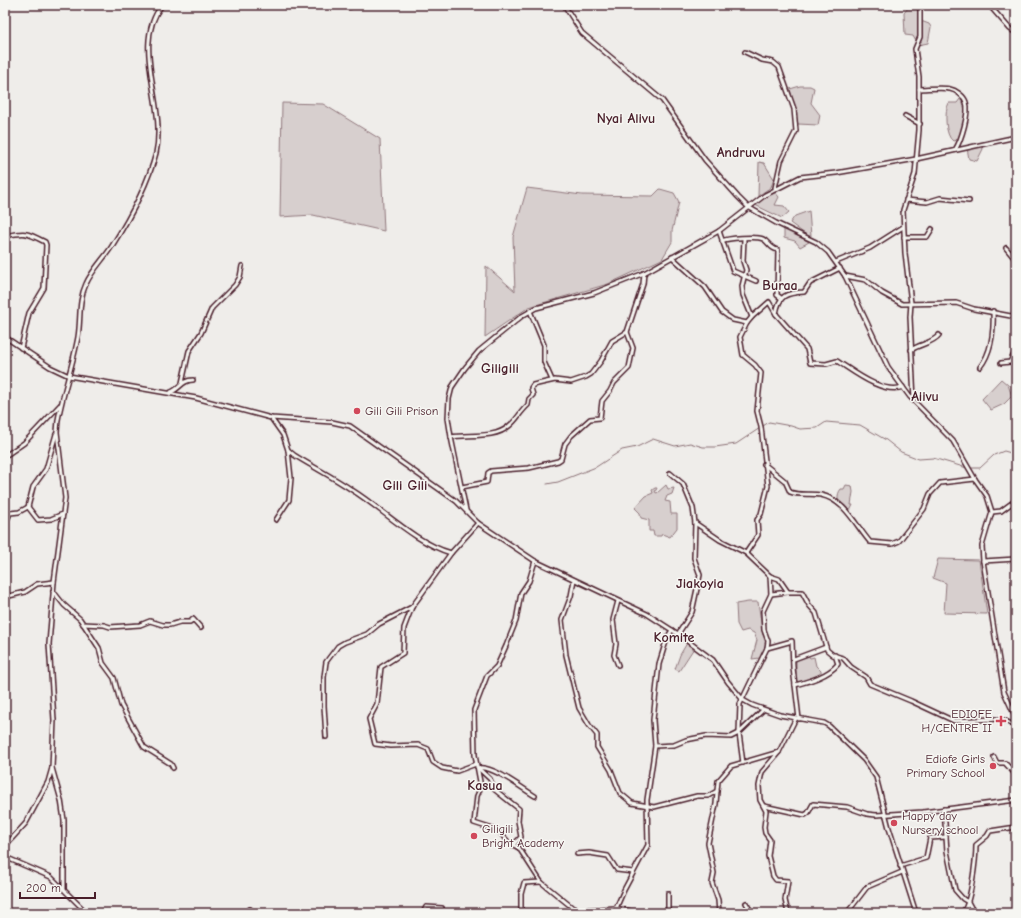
<svg xmlns="http://www.w3.org/2000/svg" width="1021" height="918" font-family="'Comic Neue',sans-serif">
<rect width="100%" height="100%" fill="#efedea"/>
<filter id="ink" filterUnits="userSpaceOnUse"><feTurbulence type="fractalNoise" baseFrequency=".025" numOctaves="2"/><feDisplacementMap in="SourceGraphic" scale="8" xChannelSelector="R" yChannelSelector="G"/><feConvolveMatrix kernelMatrix="1 2 1 2 8 2 1 2 1" color-interpolation-filters="sRGB"/></filter>
<g filter="url(#ink)">
<g fill="#d7cfce" stroke="#90777c">
<polygon points="919,7 921,21 929,24 931,27 928,43 918,45 913,36 905,35 904,13 908,8"/>
<polygon points="800,86 810,86 814,88 811,103 820,115 818,125 798,124 790,89"/>
<path d="M960,99C969,109 964,127 958,139L953,141C945,136 944,111 949,103H957Z"/>
<polygon points="282,103 323,104 380,139 384,231 313,215 280,217"/>
<polygon points="982,146 983,149 977,161 969,159 967,148"/>
<polygon points="759,162 764,163 774,179 771,187 758,196"/>
<polygon points="527,188 582,195 653,196 660,189 674,193 679,202 672,231 672,242 662,259 608,284 529,307 485,337 486,266 515,291 513,237"/>
<polygon points="775,192 779,197 775,205 784,206 789,212 782,218 755,205 754,203"/>
<polygon points="809,211 811,236 809,237 790,223 795,216"/>
<polygon points="784,228 809,242 800,247 795,241 784,238"/>
<polygon points="1001,379 1008,385 1012,396 1004,404 991,410 982,399"/>
<polygon points="666,485 668,489 674,488 672,494 667,496 665,501 670,502 671,514 677,514 677,528 670,537 662,534 661,536 654,536 653,531 649,531 649,520 641,518 640,513 635,508 646,496 653,493 652,490 655,488 657,488 655,492 657,493"/>
<path d="M846,485L852,486L853,492L851,505H853L849,513L845,509H841C838,502 836,495 841,489H844Z"/>
<polygon points="938,559 979,560 987,614 944,613 946,583 933,578"/>
<path d="M748,602H758L763,635L767,636C768,644 765,652 760,658L752,659L757,640L754,633L748,630L741,632L737,624L736,604Z"/>
<polygon points="687,643 694,648 679,671 675,669 680,655"/>
<polygon points="807,654 810,658 814,657 816,666 821,671 821,675 796,683 796,659"/>
</g>
<g fill="none" stroke-linecap="round" stroke-linejoin="round">
<g stroke="#8a6f74" stroke-width="1">
<polyline points="972,468 980,468 994,455 1004,451 1011,453 1016,459"/>
<polyline points="547,484 558,482 596,467 622,450 637,447 653,439 675,446 690,443 703,447 715,447 736,444 769,422 791,426 800,429 817,428 826,422 860,425 886,440 901,452 919,459 933,458 967,468"/>
</g>
<g stroke="#4a1f2b" stroke-width="6">
<g id="minor">
<polyline points="340,5 350,7"/>
<polyline points="564,5 582,33 662,100 705,160 738,197 748,207 776,223 816,242 828,252 845,276 888,367 910,397 953,441 975,479 987,496 992,512 982,546 983,561 1004,692 1016,718"/>
<polyline points="989,5 1010,29 1016,33"/>
<polyline points="745,52 762,60 773,62 779,67 794,109 796,131 781,161 775,188"/>
<path d="M919,89C927,89 943,87 950,89C956,90 964,96 966,102C970,112 961,141 955,150"/>
<polyline points="905,116 920,124"/>
<polyline points="906,200 927,202 940,198 969,201"/>
<polyline points="719,231 733,271 756,281"/>
<path d="M5,236C25,232 26,232 45,242L46,245L44,288L29,313L21,348"/>
<polyline points="904,237 927,237 932,229"/>
<polyline points="744,239 743,261 746,270 742,286 743,295 752,317 747,323"/>
<path d="M722,241C727,238 757,236 763,239C769,242 770,249 778,250L777,295L781,298"/>
<polyline points="1006,248 1016,260"/>
<polyline points="672,257 705,287 722,312 733,320 747,323 740,337 743,355 755,365 761,373 757,411 761,427 768,486 761,514 757,520 758,535 746,553"/>
<polyline points="836,262 870,248 903,227"/>
<path d="M840,268L810,283L804,292C786,293 779,295 776,314L807,349L810,363L826,364L837,361C853,371 883,395 903,387"/>
<polyline points="845,276 866,280 882,293 902,304 956,303 974,309 1016,317"/>
<polyline points="530,311 544,345 544,362 552,380"/>
<polyline points="752,317 769,302 776,314"/>
<polyline points="5,337 50,367 69,376 196,398 271,418 332,422 350,426 456,501 478,523 535,561 647,614 678,634 713,660 728,682 743,700 752,705 780,715 824,723 829,726 864,760 876,777 889,828 916,913"/>
<path d="M911,350C920,344 933,343 939,335"/>
<polyline points="1001,363 1010,362 1016,350"/>
<path d="M980,367C992,352 994,331 993,311"/>
<polyline points="182,383 189,351 201,333 212,308 235,285 240,277 242,266"/>
<path d="M171,392C180,389 182,380 193,380"/>
<polyline points="914,400 910,317 911,303 905,253 903,210 915,174 919,130 919,77 915,49 920,37 920,5"/>
<path d="M271,418L283,435L288,450L294,455C313,467 333,477 352,490C384,510 414,542 451,553L478,523"/>
<path d="M451,437C469,434 495,439 509,426C517,420 520,412 528,405L529,399L533,395L531,388L533,385L555,380L571,382L586,377L591,374L601,361L612,341L627,332"/>
<polyline points="5,456 24,443 60,405"/>
<path d="M764,464L785,481L790,492C799,496 811,493 821,495C845,500 856,526 870,542L892,544L899,541L924,509L930,494L940,483L975,479"/>
<polyline points="670,473 683,484 693,508 695,523 694,558 700,575 692,612 678,634"/>
<polyline points="462,487 487,482 488,473 491,471 529,468 558,461 561,459 565,444 571,436 590,419 600,418 602,401 610,391 614,383 629,368 633,348 627,332 643,284 644,273"/>
<polyline points="28,507 38,520 51,519 63,514"/>
<polyline points="466,510 451,437 448,418 449,399 452,387 465,368 479,351 522,316 536,308 594,293 644,273 719,231 765,195 800,177 836,173 916,159 1016,137"/>
<polyline points="992,512 1001,511 1016,500"/>
<polyline points="5,517 8,518 10,513 19,512 28,507 33,487 46,469 56,434"/>
<polyline points="276,520 289,500 291,478 288,450"/>
<polyline points="695,523 720,540 746,553 770,576 771,594 763,611 764,630 768,641 767,648 740,704 739,733 743,763"/>
<polyline points="451,553 412,607 404,628 403,653 381,667 377,704 369,719 375,744 391,746 418,745 428,749 433,762 442,768 457,771 476,764"/>
<polyline points="535,561 529,581 521,593 516,621 506,646 497,666 487,676 474,710 475,755 481,787 477,796 474,823 499,831 508,842 519,848 541,882 573,908 581,910 616,908 640,913"/>
<polyline points="983,561 1016,559"/>
<polyline points="770,576 779,579 788,592 802,592 809,605 816,613 827,650 833,655 843,658 851,667 866,677 870,684 911,701 954,721 993,719 1003,720 1016,726"/>
<polyline points="574,580 571,596 562,620 566,655 579,708 589,725 597,735 597,747 611,770 620,793 632,803 654,807 697,796 708,796 717,791 718,781 731,766 779,752"/>
<polyline points="53,591 64,605 80,619 99,648 103,663 114,678 121,705 144,747 171,764 173,768"/>
<polyline points="771,594 788,592"/>
<polyline points="5,597 25,592 37,584 54,582"/>
<polyline points="618,601 613,620 616,644 614,655 618,665"/>
<polyline points="83,624 104,625 110,627 140,625 150,621 163,625 170,625 180,622 190,622 193,619 201,628"/>
<polyline points="767,648 792,641 793,668 799,719"/>
<polyline points="794,659 826,647"/>
<path d="M795,685C810,681 828,676 838,664L835,655"/>
<polyline points="326,737 324,706 324,677 326,662 338,646 345,642 367,634 379,624 412,607"/>
<polyline points="655,746 674,745 686,740 706,736 731,737 739,733 763,710"/>
<polyline points="994,757 997,763 1005,763 1016,775"/>
<polyline points="477,767 490,779 495,790 519,809 518,821 521,837 513,845"/>
<path d="M479,768C492,765 523,789 535,796"/>
<polyline points="717,791 716,804 708,843 714,873 712,883 718,900 719,913"/>
<polyline points="764,806 805,815 808,813 813,804 847,807 867,814 876,815 923,812 1016,800"/>
<polyline points="944,809 947,851 955,890 963,899 968,902 974,913"/>
<polyline points="5,846 26,823 48,782 52,768"/>
<polyline points="577,854 589,853 608,856 617,870 633,872"/>
<polyline points="5,857 51,877 87,913"/>
<polyline points="900,866 926,858 930,838 946,837"/>
<path d="M64,889V820L61,800L52,768L54,720L49,644L54,582L65,498L57,432L58,420C63,392 73,365 78,337C81,319 78,301 86,284C92,270 104,259 112,246C129,219 148,184 156,153C167,104 130,46 162,5"/>
<polyline points="668,893 668,913"/>
<polyline points="746,903 752,913"/>
<polyline points="250,909 251,913"/>
<polyline points="423,913 426,907 442,908"/>
<polyline points="521,913 521,894 524,883 541,882"/>
<polyline points="614,913 624,890 648,845 647,800 655,746 653,720 659,664 667,638 672,630"/>
<polyline points="788,913 785,900 788,881 776,880 773,876 768,856 770,840 765,833 764,827 766,811 760,800 759,786 762,772 779,752 796,718"/>
<polyline points="847,913 867,887 902,872"/>
<path d="M962,913C971,905 976,858 976,845L987,836L990,831L1016,827"/>
</g>
</g>
<use href="#minor" stroke="#f6f6f2" stroke-width="3"/>
</g>
</g>
<g fill="#d1495b" stroke="#f6f6f2" stroke-width="1.5">
<circle cx="357" cy="411" r="4"/>
<path d="M999 715h4v4h4v4h-4v4h-4v-4h-4v-4h4z"/>
<circle cx="993" cy="766" r="4"/>
<circle cx="894" cy="823" r="4"/>
<circle cx="474" cy="836" r="4"/>
</g>
<g text-anchor="middle" dominant-baseline="central" stroke-width="3" stroke-linejoin="round" paint-order="stroke">
<g font-size="12" fill="#4a1f2b" stroke="#f6f6f2" text-anchor="start">
<text x="365" y="411">Gili Gili Prison</text>
<text x="992" y="714" text-anchor="end">EDIOFE<tspan x="992" dy="14">H/CENTRE II</tspan></text>
<text x="985" y="759" text-anchor="end">Ediofe Girls<tspan x="985" dy="14">Primary School</tspan></text>
<text x="902" y="816">Happy day<tspan x="902" dy="14">Nursery school</tspan></text>
<text x="482" y="829">Giligili<tspan x="482" dy="14">Bright Academy</tspan></text>
</g>
<g font-size="14" font-weight="bold" fill="#4a1f2b" stroke="#f6f6f2">
<text x="626" y="118">Nyai Alivu</text>
<text x="741" y="152">Andruvu</text>
<text x="780" y="285">Buraa</text>
<text x="500" y="368">Giligili</text>
<text x="925" y="396">Aiivu</text>
<text x="405" y="485">Gili Gili</text>
<text x="700" y="583">Jiakoyia</text>
<text x="674" y="637">Komite</text>
<text x="485" y="785">Kasua</text>
</g>
</g>
<rect width="1021" height="918" fill="none" stroke="#f6f6f2" stroke-width="20"/>
<rect x="10" y="10" width="1001" height="898" fill="none" stroke="#4a1f2b" stroke-width="1.5" filter="url(#ink)"/>
<path d="M20 892v6h75v-6" fill="none" stroke="#4a1f2b" stroke-width="2"/>
<text x="26" y="892" font-size="12" fill="#4a1f2b" stroke="#f6f6f2" stroke-width="3" paint-order="stroke">200 m</text>
</svg>
